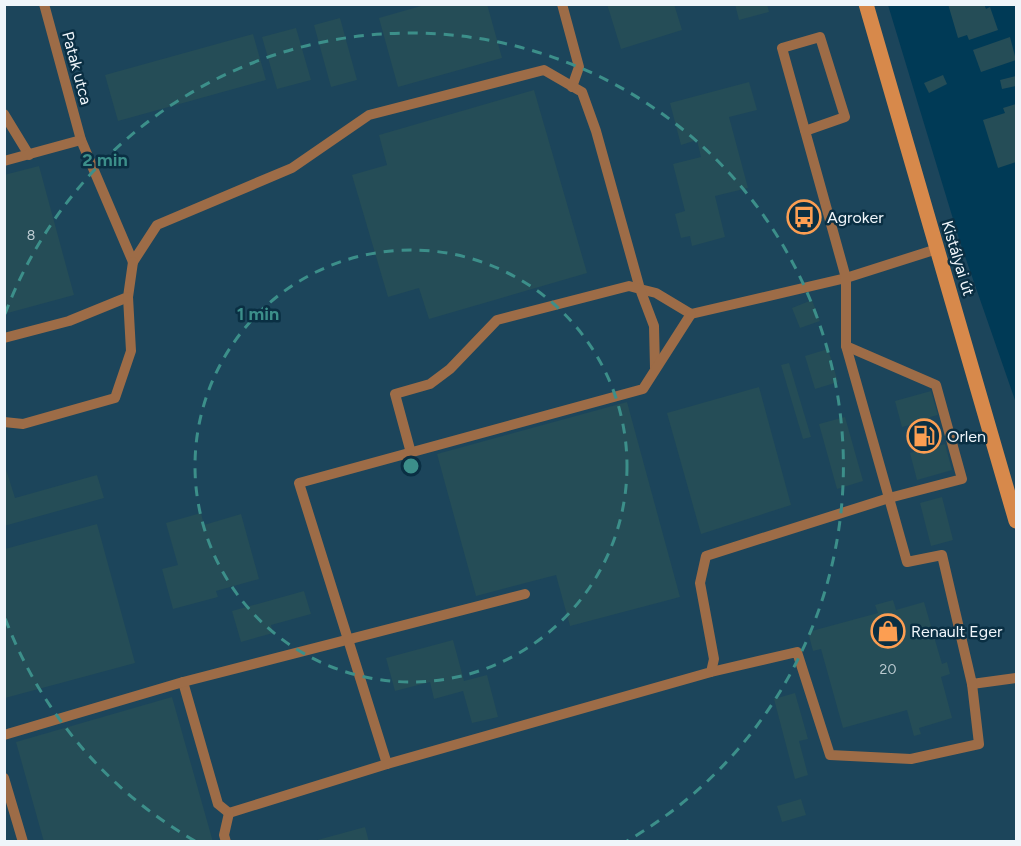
<svg xmlns="http://www.w3.org/2000/svg" width="1021" height="846" font-family="Figtree,sans-serif">
<rect width="100%" height="100%" fill="#003a56"/>
<polygon fill="#1c455b" points="5,5 888,5 960,242 1016,403 1016,841 5,842"/>
<g fill="#254d57">
<polygon points="428,4 487,4 502,58 398,87 379,18"/>
<polygon points="607,4 674,4 682,30 621,49"/>
<polygon points="735,4 767,4 769,12 739,20"/>
<polygon points="948,4 984,4 986,9 990,7 998,30 969,40 967,35 958,38"/>
<polygon points="340,18 357,80 331,87 314,25"/>
<polygon points="296,28 311,80 277,89 262,37"/>
<polygon points="253,34 266,80 118,121 105,75"/>
<polygon points="1010,37 1016,60 981,72 973,50"/>
<polygon points="943,75 947,84 929,93 924,83"/>
<polygon points="1016,76 1016,86 1002,89 1000,80"/>
<polygon points="749,82 757,110 729,117 748,188 715,196 725,237 692,246 690,236 681,238 675,214 685,211 673,164 701,157 697,140 681,145 670,103"/>
<polygon points="534,90 587,273 429,319 419,288 388,297 352,175 387,165 379,135"/>
<polygon points="1016,104 1016,162 998,168 983,120 1005,113 1003,108"/>
<polygon points="39,166 74,295 4,314 4,175"/>
<polygon points="812,300 820,321 800,328 792,308"/>
<polygon points="828,349 838,382 815,389 805,356"/>
<polygon points="789,363 811,437 803,439 781,365"/>
<polygon points="759,387 791,505 701,534 667,413"/>
<polygon points="931,391 938,415 930,417 938,446 945,444 952,470 917,480 910,453 917,451 910,425 902,427 895,401"/>
<polygon points="627,402 680,597 570,626 556,575 476,596 437,454"/>
<polygon points="845,417 863,481 837,489 819,424"/>
<polygon points="4,463 15,498 97,475 104,498 4,526"/>
<polygon points="942,497 953,540 931,546 920,503"/>
<polygon points="201,513 204,525 241,514 259,579 216,591 218,597 173,609 162,569 178,565 166,523"/>
<polygon points="97,524 135,663 5,698 5,549"/>
<polygon points="304,591 311,614 271,625 273,633 241,642 232,611"/>
<polygon points="893,600 896,610 924,602 942,664 947,662 950,674 941,677 952,718 919,728 921,734 914,736 907,710 843,728 821,649 813,651 808,632 878,613 875,605"/>
<polygon points="453,640 464,681 487,675 498,717 472,723 463,691 434,699 430,682 395,691 386,658"/>
<polygon points="795,693 808,739 799,741 808,775 795,779 774,699"/>
<polygon points="172,697 213,842 44,842 16,742"/>
<polygon points="801,799 806,815 782,822 777,806"/>
<polygon points="365,827 369,842 314,842 314,841"/>
</g>
<g fill="none" stroke-linecap="round" stroke-linejoin="round">
<g stroke="#9d6c47" stroke-width="10">
<polyline points="44,4 81,140 133,262 157,225 292,168 369,115 544,70 582,92 596,131 640,289 656,293 691,314 846,278 937,249"/>
<polyline points="562,4 579,67 572,87"/>
<polyline points="4,114 29,155"/>
<polyline points="4,161 81,140"/>
<polyline points="4,338 69,321 128,297 133,262"/>
<polyline points="846,346 936,385 962,479 889,498 907,562 942,555 972,684 1016,678"/>
<polyline points="4,422 23,424 115,398 131,351 128,297"/>
<polyline points="411,453 395,394 430,384 450,369 497,320 629,286 640,289 654,326 655,368"/>
<polyline points="711,672 797,652 830,755 911,759 979,744 972,684"/>
<polyline points="183,682 218,804 229,813"/>
<polyline points="4,735 183,682 525,594"/>
<polyline points="387,764 299,483 643,389 691,314"/>
<polyline points="4,778 23,842"/>
<polyline points="229,813 387,764 711,672 714,659 700,583 706,556 889,498 846,346 846,278 782,48 820,37 845,117 805,131"/>
<polyline points="226,842 224,835 229,813"/>
</g>
<polyline stroke="#d7894b" stroke-width="15" points="866,4 1016,521"/>
</g>
<g fill="none" stroke="#3c8f8a" stroke-width="3" stroke-dasharray="10 8">
<circle cx="411" cy="466" r="216"/>
<path d="M195 841A433 433 0 0 1 5 618M5 314A433 433 0 1 1 627 841"/>
</g>
<defs>
<g id="bus-ring" transform="scale(1.725)"><circle r="9.5" fill="#0a2f43" stroke="#fc9e52" stroke-width="1.5"/><path d="M-5-6H5V4H4V6H2V4H-2V6H-4V4H-5ZM-3.5-4V0h7V-4ZM-3.5 1.2v1.5H-2V1.2ZM2 1.2v1.5H3.5V1.2Z" fill="#fc9e52"/></g>
<g id="fuel-ring" transform="scale(1.725)"><circle r="9.5" fill="#0a2f43" stroke="#fc9e52" stroke-width="1.5"/><path d="M-5.5-6h7V0h2V4h1.3V-2.5L3-4.5l.8-.8L6-3V5H2.5V1h-1V6h-7ZM-4.2-4.7v3.2H.2V-4.7Z" fill="#fc9e52"/></g>
<g id="shop-ring" transform="scale(1.725)"><circle r="9.5" fill="#0a2f43" stroke="#fc9e52" stroke-width="1.5"/><path d="M-5-2.5h2.3a2.7 3.5 0 0 1 5.4 0H5L5.5 6h-11ZM-1.5-2.5h3a1.5 2.3 0 0 0-3 0Z" fill="#fc9e52"/></g>
</defs>
<g fill-rule="evenodd">
<use href="#bus-ring" x="804" y="217"/>
<use href="#fuel-ring" x="924" y="436"/>
<use href="#shop-ring" x="888" y="631"/>
</g>
<g text-anchor="middle" dominant-baseline="central" stroke-width="5" stroke-linejoin="round" paint-order="stroke">
<g font-size="14" fill="#bccbd1">
<text x="31" y="235">8</text>
<text x="888" y="669">20</text>
</g>
<g font-size="16" fill="#eff5fa" stroke="#0a2f43">
<text transform="translate(77 68) rotate(75)">Patak utca</text>
<text transform="translate(958 258) rotate(73)">Kistályai út</text>
</g>
<g font-size="16" fill="#eff5fa" stroke="#0a2f43" text-anchor="start">
<text x="827" y="217">Agroker</text>
<text x="947" y="436">Orlen</text>
<text x="911" y="631">Renault Eger</text>
</g>
</g>
<circle cx="411" cy="466" r="9" fill="#3c8f8a" stroke="#0a2f43" stroke-width="3"/>
<g font-size="18" text-anchor="middle" font-weight="bold" fill="#3c8f8a" stroke="#0a2f43" stroke-width="5" stroke-linejoin="round" paint-order="stroke">
<text x="105" y="166">2 min</text>
<text x="258" y="320">1 min</text>
</g>
<rect width="1021" height="846" fill="none" stroke="#eff5fa" stroke-width="12"/>
</svg>
